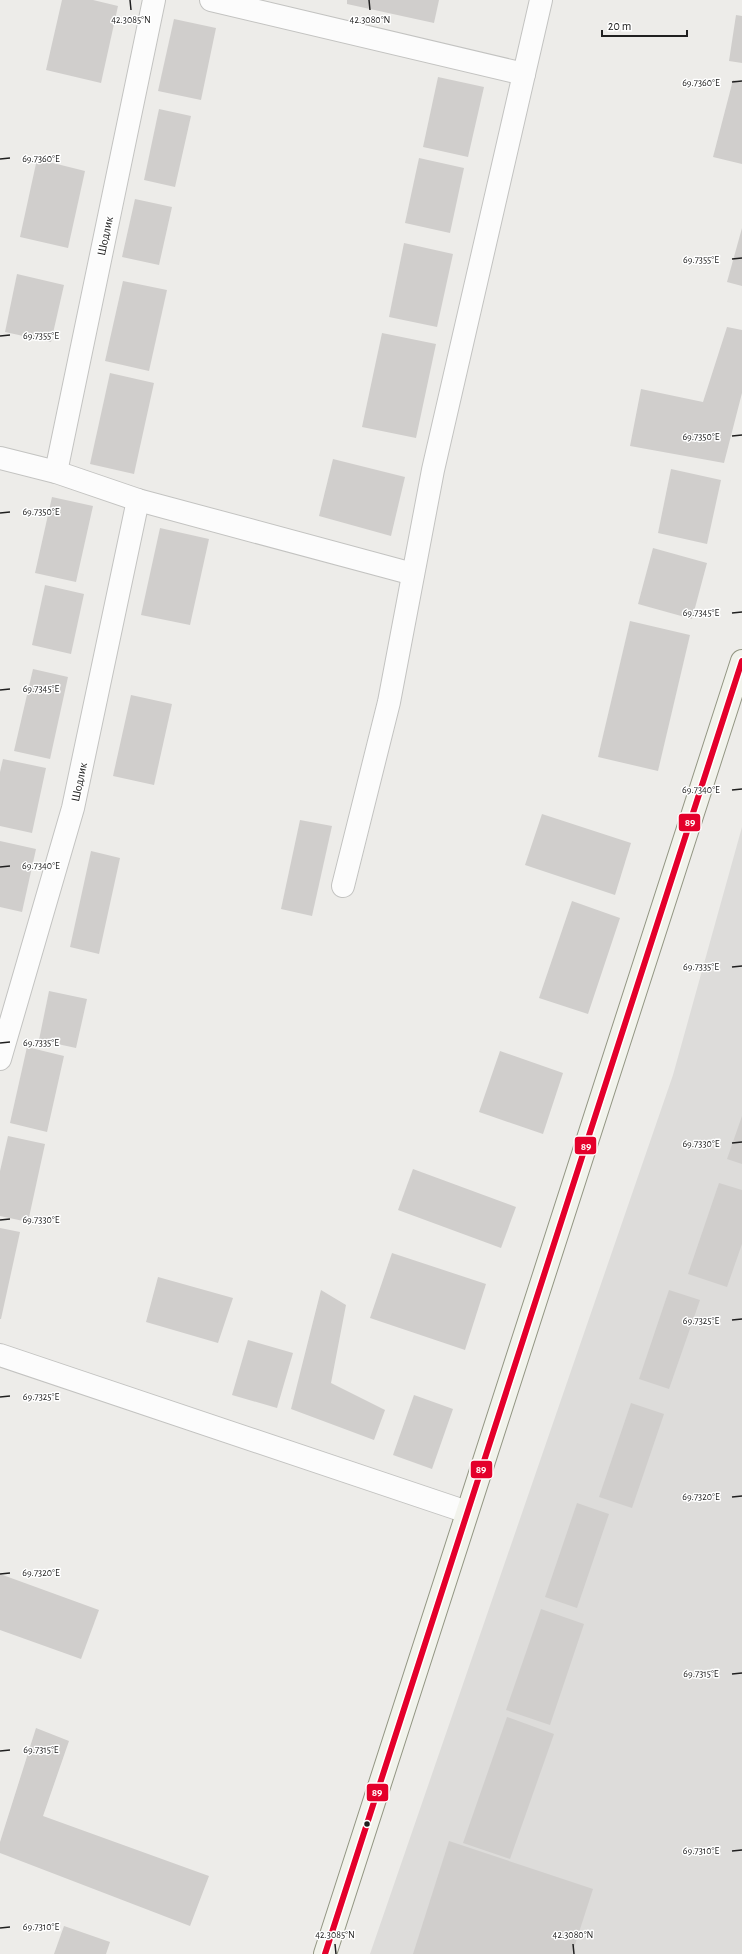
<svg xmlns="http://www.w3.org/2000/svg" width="742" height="1954" font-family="'Alegreya Sans',sans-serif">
<rect width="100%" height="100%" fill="#edece9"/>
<polygon fill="#dddcda" points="742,827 742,1954 370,1954 673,1075"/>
<g fill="#d0cecc">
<polygon points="62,0 93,0 118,6 101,83 46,70"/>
<polygon points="347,0 439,0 434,23 347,4"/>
<polygon points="736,15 742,16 742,63 729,61"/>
<polygon points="174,19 216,28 201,100 158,91"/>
<polygon points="438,77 484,87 468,157 423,147"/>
<polygon points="733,80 742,82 742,164 713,157"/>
<polygon points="159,109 191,116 175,187 144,180"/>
<polygon points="419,158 464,168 450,233 405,223"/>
<polygon points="37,159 85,171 68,248 20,237"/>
<polygon points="135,199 172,207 159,265 122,257"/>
<polygon points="742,228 742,286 727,282"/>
<polygon points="404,243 453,254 437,327 389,317"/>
<polygon points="17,274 64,285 51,342 5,332"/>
<polygon points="123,281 167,290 149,371 105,361"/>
<polygon points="727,327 742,330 742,393 724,463 630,446 641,389 703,402"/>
<polygon points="382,333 436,344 416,438 362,427"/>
<polygon points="110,373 154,383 134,474 90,464"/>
<polygon points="333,459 405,477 391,536 319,516"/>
<polygon points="671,469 721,480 707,544 658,533"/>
<polygon points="52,497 93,506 76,582 35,573"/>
<polygon points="160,528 209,539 190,625 141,615"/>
<polygon points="653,548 707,563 692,619 638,604"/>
<polygon points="45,585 84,594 71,654 32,645"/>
<polygon points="630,621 690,635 658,771 598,757"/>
<polygon points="33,669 68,677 50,759 14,751"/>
<polygon points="131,695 172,704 154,785 113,776"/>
<polygon points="3,759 46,768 32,833 0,826 0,772"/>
<polygon points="542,814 631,843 615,895 525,865"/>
<polygon points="300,820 332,826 312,916 281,909"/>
<polygon points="0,841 36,849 22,912 0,907"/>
<polygon points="91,851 120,858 99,954 70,947"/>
<polygon points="572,901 620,918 588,1014 539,998"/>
<polygon points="49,991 87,999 76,1048 39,1040"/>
<polygon points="27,1047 64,1056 47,1132 10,1123"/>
<polygon points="500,1051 563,1073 543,1134 479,1112"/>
<polygon points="742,1116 742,1164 727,1159"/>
<polygon points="8,1136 45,1144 28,1222 0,1216 0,1171"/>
<polygon points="413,1169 516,1207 501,1248 398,1210"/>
<polygon points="719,1183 742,1190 742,1244 727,1287 688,1274"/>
<polygon points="0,1228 20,1232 1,1319 0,1319"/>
<polygon points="392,1253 486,1284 465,1350 370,1318"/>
<polygon points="158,1277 233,1298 218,1343 146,1322"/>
<polygon points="321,1290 346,1305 331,1383 385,1410 374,1440 291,1409"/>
<polygon points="669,1290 700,1300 669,1389 639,1379"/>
<polygon points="248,1340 293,1353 277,1408 232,1395"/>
<polygon points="414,1395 453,1409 432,1469 393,1455"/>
<polygon points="631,1403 664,1414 632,1508 599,1497"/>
<polygon points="577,1503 609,1514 577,1608 545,1597"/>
<polygon points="0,1574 99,1610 81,1659 0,1630"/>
<polygon points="541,1609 584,1624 550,1725 506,1710"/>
<polygon points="507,1717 554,1734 510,1859 463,1843"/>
<polygon points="36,1728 69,1741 43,1816 209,1876 190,1926 0,1853 0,1842"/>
<polygon points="449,1841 593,1889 572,1954 413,1954"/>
<polygon points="64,1926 110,1942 106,1954 54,1954"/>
</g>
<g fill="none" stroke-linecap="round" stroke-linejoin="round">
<g stroke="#c3c3c1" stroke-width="24">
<g id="minor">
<polyline points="211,0 524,74"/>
<polyline points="0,458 56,472 138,500 413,574"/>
<polyline points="56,472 154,0"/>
<polyline points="343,886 389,702 433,470 541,0"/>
<polyline points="0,1059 73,808 138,500"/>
<polyline points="0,1355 467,1512"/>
</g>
</g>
<g stroke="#939683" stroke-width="24">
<polyline id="secondary" points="325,1954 742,661"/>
</g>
<use href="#minor" stroke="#fcfcfc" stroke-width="22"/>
<use href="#secondary" stroke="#f2f3ec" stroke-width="22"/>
<g stroke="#fff" stroke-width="9">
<polyline id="bus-1" points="325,1954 742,661"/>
</g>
<use href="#bus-1" stroke="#e4002b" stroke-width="6"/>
</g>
<path fill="none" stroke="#202020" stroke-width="1.5" d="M130,0L131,10M369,0L370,10M732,82L742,81M0,159L10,158M732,259L742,258M0,336L10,335M732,436L742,435M0,513L10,512M732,613L742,612M0,690L10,689M732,790L742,789M0,867L10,866M732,967L742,966M0,1043L10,1042M732,1143L742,1142M0,1220L10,1219M732,1320L742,1319M0,1397L10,1396M732,1497L742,1496M0,1574L10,1573M732,1674L742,1673M0,1751L10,1750M732,1851L742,1850M0,1928L10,1927M335,1944L336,1954M573,1944L574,1954"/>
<circle fill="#202020" stroke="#fff" stroke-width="1.5" cx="367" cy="1824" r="3.5"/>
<g text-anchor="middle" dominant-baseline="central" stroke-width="3" stroke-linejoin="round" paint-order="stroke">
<g font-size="12" fill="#202020" stroke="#fff">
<text transform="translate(105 236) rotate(-78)">Шодлик</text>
<text transform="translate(79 782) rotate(-78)">Шодлик</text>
</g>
</g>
<g font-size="10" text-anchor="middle" fill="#202020" stroke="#fff" stroke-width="3" stroke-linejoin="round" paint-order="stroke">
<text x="131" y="23">42.3085°N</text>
<text x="370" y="23">42.3080°N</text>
<text x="701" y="86">69.7360°E</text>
<text x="41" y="162">69.7360°E</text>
<text x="701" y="263">69.7355°E</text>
<text x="41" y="339">69.7355°E</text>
<text x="701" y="440">69.7350°E</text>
<text x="41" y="515">69.7350°E</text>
<text x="701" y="616">69.7345°E</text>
<text x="41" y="692">69.7345°E</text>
<text x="701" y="793">69.7340°E</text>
<text x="41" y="869">69.7340°E</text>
<text x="701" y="970">69.7335°E</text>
<text x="41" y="1046">69.7335°E</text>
<text x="701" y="1147">69.7330°E</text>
<text x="41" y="1223">69.7330°E</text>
<text x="701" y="1324">69.7325°E</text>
<text x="41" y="1400">69.7325°E</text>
<text x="701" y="1500">69.7320°E</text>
<text x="41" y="1576">69.7320°E</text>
<text x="701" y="1677">69.7315°E</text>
<text x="41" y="1753">69.7315°E</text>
<text x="701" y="1854">69.7310°E</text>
<text x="41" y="1930">69.7310°E</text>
<text x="335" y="1938">42.3085°N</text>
<text x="573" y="1938">42.3080°N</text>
</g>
<g stroke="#fff" stroke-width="1.5">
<rect x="678" y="813" width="23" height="19" rx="4" fill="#e4002b"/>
<rect x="574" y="1136" width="23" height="19" rx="4" fill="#e4002b"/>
<rect x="470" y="1460" width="23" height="19" rx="4" fill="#e4002b"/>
<rect x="366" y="1783" width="23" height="19" rx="4" fill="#e4002b"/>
</g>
<g font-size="11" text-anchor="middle" font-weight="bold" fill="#fff">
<text x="690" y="826">89</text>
<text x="586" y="1150">89</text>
<text x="481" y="1473">89</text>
<text x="377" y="1796">89</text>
</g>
<path d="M602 30v6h85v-6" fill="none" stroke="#202020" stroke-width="2"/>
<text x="608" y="30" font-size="12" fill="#202020" stroke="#ffffff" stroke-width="3" paint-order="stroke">20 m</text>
</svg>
